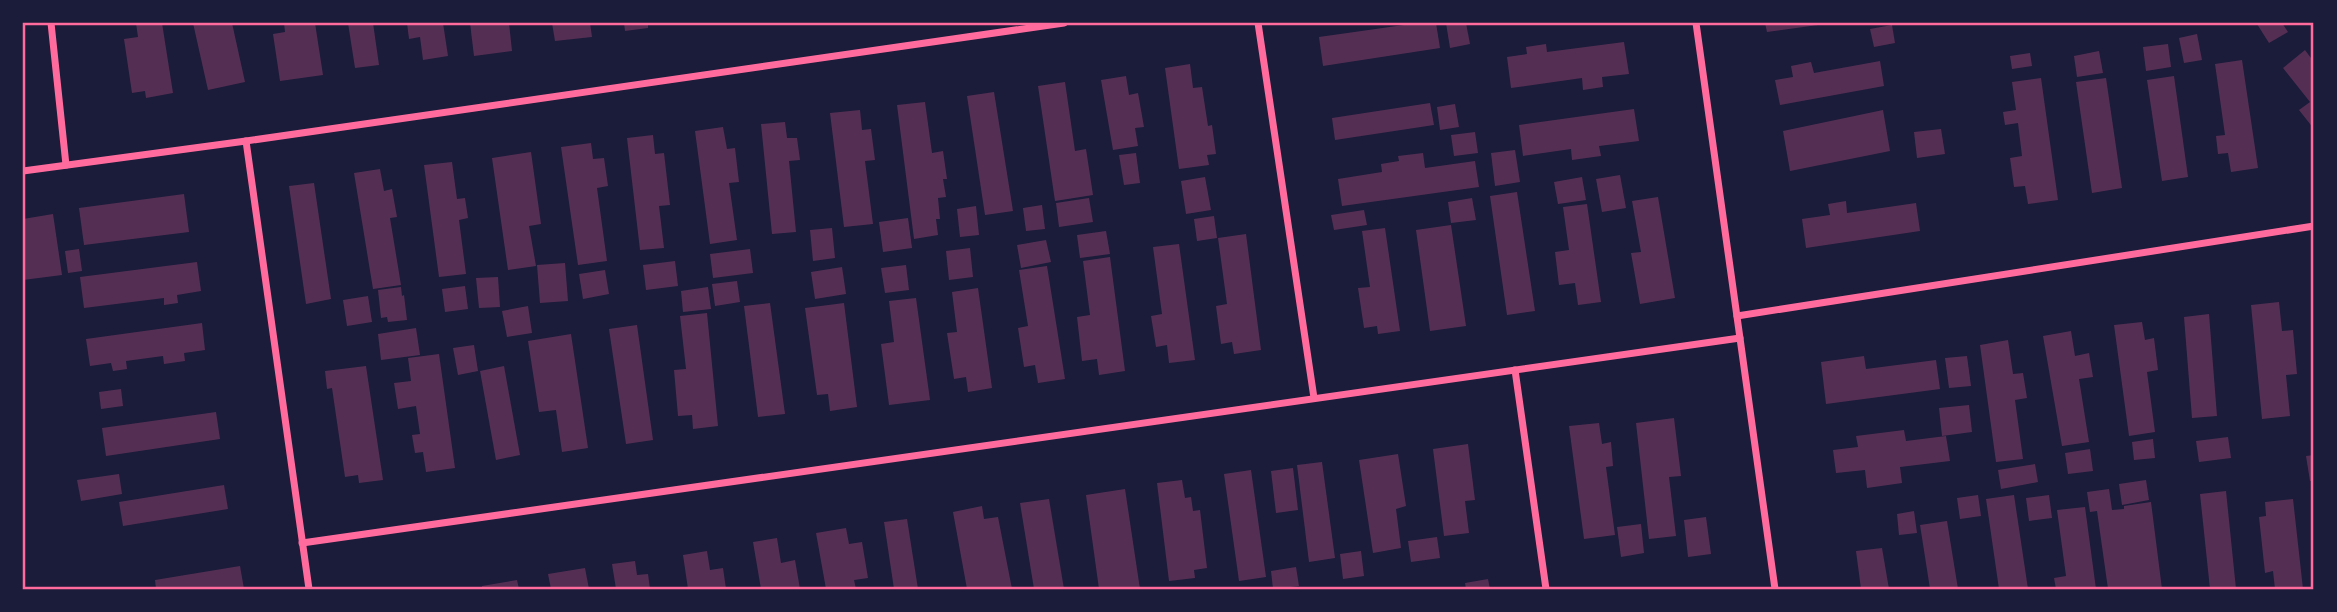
<svg xmlns="http://www.w3.org/2000/svg" width="2337" height="612" font-family="'Libre Baskerville',serif">
<rect width="100%" height="100%" fill="#1b1b3a"/>
<g fill="#542f53">
<polygon points="136,23 162,23 173,93 146,98 145,91 132,93 124,39 138,37"/>
<polygon points="193,23 232,23 245,82 208,90"/>
<polygon points="284,23 315,23 323,75 280,81 273,34 285,32"/>
<polygon points="348,23 373,23 379,65 355,68"/>
<polygon points="407,23 443,23 448,56 423,60 420,37 409,39"/>
<polygon points="470,23 509,23 512,51 474,56"/>
<polygon points="552,23 590,23 592,37 555,41"/>
<polygon points="624,23 648,23 648,28 625,31"/>
<polygon points="1418,23 1436,23 1440,48 1323,66 1319,37"/>
<polygon points="1446,23 1466,23 1470,44 1450,48"/>
<polygon points="1765,23 1825,23 1825,24 1767,32"/>
<polygon points="2258,23 2282,23 2288,32 2269,43 2257,24"/>
<polygon points="1892,25 1895,43 1874,47 1870,29"/>
<polygon points="2197,34 2202,60 2184,63 2179,38"/>
<polygon points="1624,42 1629,74 1602,77 1603,87 1583,90 1582,78 1511,88 1507,57 1527,54 1526,47 1546,44 1547,52"/>
<polygon points="2168,44 2171,67 2146,71 2143,47"/>
<polygon points="2305,50 2314,62 2314,129 2299,110 2310,102 2283,68"/>
<polygon points="2099,51 2103,73 2077,77 2074,56"/>
<polygon points="2030,53 2032,66 2012,69 2010,56"/>
<polygon points="2242,60 2258,168 2231,172 2228,153 2218,154 2216,136 2225,135 2215,64"/>
<polygon points="1880,61 1884,86 1780,105 1775,80 1793,77 1791,66 1811,62 1814,73"/>
<polygon points="1190,64 1193,88 1202,87 1208,126 1212,125 1216,154 1207,155 1209,165 1179,169 1165,68"/>
<polygon points="1126,76 1129,95 1138,93 1144,127 1135,128 1138,146 1113,150 1101,80"/>
<polygon points="2174,76 2188,177 2162,181 2147,80"/>
<polygon points="2041,78 2058,200 2028,204 2025,186 2014,187 2010,158 2022,156 2018,123 2005,125 2003,112 2016,110 2012,82"/>
<polygon points="2106,78 2122,188 2092,193 2076,82"/>
<polygon points="1065,82 1075,151 1086,149 1093,195 1055,201 1038,86"/>
<polygon points="994,92 1013,211 985,215 967,96"/>
<polygon points="925,102 932,153 943,151 947,179 943,179 946,197 938,198 940,219 936,219 938,235 914,239 897,105"/>
<polygon points="1430,103 1434,125 1335,140 1332,118"/>
<polygon points="1455,104 1459,127 1440,130 1437,107"/>
<polygon points="1634,109 1639,141 1599,146 1601,156 1572,160 1571,149 1523,156 1519,125"/>
<polygon points="860,110 862,130 871,129 875,160 865,161 873,224 844,227 830,113"/>
<polygon points="1883,110 1890,151 1790,171 1783,131"/>
<polygon points="785,122 787,138 797,138 800,160 789,161 796,232 772,234 761,124"/>
<polygon points="723,127 727,149 735,148 739,182 729,183 737,240 710,244 695,131"/>
<polygon points="1941,129 1945,154 1917,158 1914,132"/>
<polygon points="1475,132 1478,153 1454,156 1451,135"/>
<polygon points="653,135 655,154 664,153 670,205 659,206 664,248 640,250 627,138"/>
<polygon points="591,143 593,159 604,158 608,186 597,188 607,261 578,265 561,147"/>
<polygon points="1515,150 1520,182 1495,186 1491,153"/>
<polygon points="531,152 541,224 529,226 536,266 508,270 492,158"/>
<polygon points="1136,153 1140,183 1124,185 1119,155"/>
<polygon points="1423,153 1425,168 1475,161 1479,187 1342,206 1338,179 1382,172 1381,164 1399,161 1398,156"/>
<polygon points="452,162 457,199 465,198 468,218 459,220 466,274 439,277 424,165"/>
<polygon points="380,169 384,191 392,189 397,217 390,218 401,285 373,289 354,173"/>
<polygon points="1620,175 1626,208 1602,212 1596,179"/>
<polygon points="1205,177 1211,210 1186,214 1181,181"/>
<polygon points="1582,177 1586,200 1558,204 1554,182"/>
<polygon points="314,183 331,299 306,304 289,186"/>
<polygon points="1517,192 1535,311 1507,315 1490,196"/>
<polygon points="184,194 189,232 84,245 79,208"/>
<polygon points="1658,197 1675,298 1640,304 1631,253 1641,252 1632,201"/>
<polygon points="1089,198 1093,222 1059,227 1056,203"/>
<polygon points="1472,198 1476,220 1451,223 1448,202"/>
<polygon points="1846,201 1847,213 1916,203 1920,231 1806,248 1802,219 1830,215 1828,204"/>
<polygon points="1587,204 1601,302 1578,305 1575,283 1559,285 1555,252 1569,250 1563,207"/>
<polygon points="1042,205 1045,229 1026,231 1023,208"/>
<polygon points="976,206 979,235 960,237 957,209"/>
<polygon points="1364,210 1367,225 1334,230 1331,215"/>
<polygon points="53,214 62,275 23,280 23,219"/>
<polygon points="1214,216 1217,238 1197,241 1194,219"/>
<polygon points="908,218 912,248 883,252 879,222"/>
<polygon points="1451,225 1466,326 1430,331 1416,230"/>
<polygon points="832,228 835,258 813,261 810,230"/>
<polygon points="1385,228 1400,331 1378,334 1377,326 1364,328 1358,288 1370,287 1362,231"/>
<polygon points="1106,231 1110,254 1080,258 1077,235"/>
<polygon points="1246,234 1261,350 1234,354 1232,342 1221,344 1216,306 1227,304 1218,238"/>
<polygon points="1046,240 1051,262 1021,268 1017,245"/>
<polygon points="1179,244 1195,360 1169,363 1167,345 1156,347 1151,316 1162,314 1153,247"/>
<polygon points="970,248 973,277 949,280 946,251"/>
<polygon points="79,249 82,271 68,273 65,251"/>
<polygon points="750,249 753,273 713,278 710,254"/>
<polygon points="1110,257 1125,371 1099,375 1097,359 1082,361 1077,317 1090,315 1083,261"/>
<polygon points="675,261 678,286 646,290 643,265"/>
<polygon points="197,262 201,291 177,295 178,303 164,305 164,298 84,308 80,277"/>
<polygon points="565,263 568,301 540,303 537,265"/>
<polygon points="906,265 909,290 885,293 881,268"/>
<polygon points="1047,266 1065,379 1038,383 1035,365 1024,367 1018,328 1028,326 1019,270"/>
<polygon points="842,267 846,294 815,299 811,272"/>
<polygon points="605,270 609,294 583,299 579,274"/>
<polygon points="498,277 500,307 479,308 476,278"/>
<polygon points="737,281 740,302 715,306 712,284"/>
<polygon points="465,286 468,309 445,312 442,289"/>
<polygon points="401,287 402,296 404,295 407,320 388,322 387,317 381,318 378,290"/>
<polygon points="708,287 711,309 683,312 681,291"/>
<polygon points="978,288 992,388 968,392 966,377 954,379 947,333 957,332 952,292"/>
<polygon points="368,296 372,322 347,326 343,300"/>
<polygon points="916,298 930,400 889,405 881,344 894,342 889,301"/>
<polygon points="2279,302 2282,331 2293,330 2297,374 2286,375 2290,416 2262,419 2251,305"/>
<polygon points="770,303 785,414 758,417 744,306"/>
<polygon points="844,303 857,407 830,411 828,394 817,395 805,308"/>
<polygon points="528,306 532,333 507,337 502,311"/>
<polygon points="707,313 718,426 693,429 692,415 678,416 674,370 686,369 680,316"/>
<polygon points="2209,314 2217,416 2192,418 2184,317"/>
<polygon points="2142,322 2145,340 2154,338 2158,370 2147,372 2155,432 2129,436 2114,325"/>
<polygon points="202,323 205,350 184,353 185,361 164,364 163,356 126,361 127,369 113,371 111,363 90,366 86,339"/>
<polygon points="637,325 653,440 626,444 609,329"/>
<polygon points="416,328 420,355 381,360 378,334"/>
<polygon points="2071,331 2075,356 2089,353 2093,377 2079,379 2089,442 2062,446 2043,336"/>
<polygon points="571,334 588,448 562,452 556,410 539,412 528,341"/>
<polygon points="2008,340 2013,374 2023,373 2027,398 2015,400 2023,459 1996,462 1980,345"/>
<polygon points="474,345 478,371 458,375 453,348"/>
<polygon points="439,354 455,468 426,472 423,452 415,453 412,435 420,434 416,406 398,409 394,383 411,381 408,358"/>
<polygon points="1864,356 1866,369 1936,360 1940,389 1826,404 1821,362"/>
<polygon points="1967,356 1971,386 1949,388 1945,358"/>
<polygon points="366,366 383,480 359,483 358,475 345,477 332,388 327,389 325,371"/>
<polygon points="504,366 520,455 496,460 480,371"/>
<polygon points="121,389 123,406 101,409 99,392"/>
<polygon points="1969,405 1972,432 1942,436 1939,408"/>
<polygon points="216,412 220,439 106,456 102,428"/>
<polygon points="1674,418 1681,476 1669,477 1676,536 1649,539 1636,423"/>
<polygon points="1599,423 1602,444 1611,442 1613,466 1606,467 1615,535 1584,539 1569,426"/>
<polygon points="1904,430 1906,441 1946,436 1950,461 1900,467 1902,483 1867,488 1865,470 1836,473 1833,450 1858,447 1856,436"/>
<polygon points="2228,437 2231,458 2199,462 2196,441"/>
<polygon points="2153,439 2155,458 2134,460 2132,442"/>
<polygon points="1468,444 1475,500 1465,501 1469,533 1444,536 1433,449"/>
<polygon points="2090,449 2093,471 2068,474 2065,453"/>
<polygon points="1398,454 1406,506 1396,509 1401,548 1373,553 1359,460"/>
<polygon points="2314,455 2314,481 2310,481 2306,456"/>
<polygon points="1322,462 1335,558 1309,562 1297,465"/>
<polygon points="2035,464 2038,482 2001,489 1998,470"/>
<polygon points="1293,468 1298,510 1276,513 1271,471"/>
<polygon points="1251,470 1266,577 1239,581 1224,474"/>
<polygon points="119,474 122,494 81,501 77,480"/>
<polygon points="1182,480 1185,498 1191,497 1193,511 1200,510 1207,568 1194,570 1195,578 1169,581 1157,483"/>
<polygon points="2146,480 2149,500 2122,505 2119,484"/>
<polygon points="224,485 228,509 123,526 119,502"/>
<polygon points="1125,489 1140,589 1099,589 1086,495"/>
<polygon points="2109,489 2112,510 2124,509 2124,506 2151,502 2162,589 2108,589 2097,511 2090,512 2087,492"/>
<polygon points="2226,491 2236,589 2210,589 2200,494"/>
<polygon points="1978,495 1981,516 1960,519 1957,498"/>
<polygon points="2014,495 2028,589 1999,589 1986,499"/>
<polygon points="2049,495 2052,518 2029,521 2026,498"/>
<polygon points="1049,499 1064,589 1034,589 1020,503"/>
<polygon points="2293,499 2303,589 2275,589 2273,571 2265,573 2259,517 2266,516 2265,502"/>
<polygon points="982,506 984,519 998,517 1012,589 967,589 953,512"/>
<polygon points="2085,507 2096,589 2056,589 2054,578 2066,576 2057,510"/>
<polygon points="1914,511 1917,533 1899,535 1897,514"/>
<polygon points="1706,517 1711,554 1688,557 1684,520"/>
<polygon points="907,519 918,589 894,589 884,522"/>
<polygon points="1947,521 1958,589 1930,589 1920,525"/>
<polygon points="1641,524 1644,553 1621,557 1617,527"/>
<polygon points="846,528 849,544 862,542 868,578 854,580 856,589 826,589 816,533"/>
<polygon points="1437,537 1440,558 1411,562 1408,541"/>
<polygon points="777,538 781,563 795,560 800,589 761,589 753,542"/>
<polygon points="1882,548 1889,589 1861,589 1856,551"/>
<polygon points="707,551 710,570 723,568 726,589 688,589 683,555"/>
<polygon points="1361,551 1364,576 1343,579 1340,554"/>
<polygon points="635,561 637,575 648,574 650,589 616,589 612,564"/>
<polygon points="240,566 244,589 156,589 155,580"/>
<polygon points="1296,567 1299,586 1273,589 1271,571"/>
<polygon points="585,568 589,589 551,589 548,574"/>
<polygon points="1488,579 1490,589 1466,589 1465,583"/>
<polygon points="517,580 519,589 482,589 482,586"/>
</g>
<g fill="none" stroke-linecap="round" stroke-linejoin="round">
<g stroke="#ff6b9d" stroke-width="7">
<polyline points="51,23 66,165"/>
<polyline points="1258,23 1314,398"/>
<polyline points="1696,23 1775,589"/>
<polyline points="246,141 309,589"/>
<polyline points="23,171 246,141 1064,23"/>
<polyline points="1737,316 2314,226"/>
<polyline points="1515,370 1546,589"/>
<polyline points="302,543 1740,338"/>
</g>
</g>
<rect width="2337" height="612" fill="none" stroke="#1b1b3a" stroke-width="49"/>
<rect x="24" y="24" width="2288" height="564" fill="none" stroke="#ff6b9d" stroke-width="2.5"/>
</svg>
